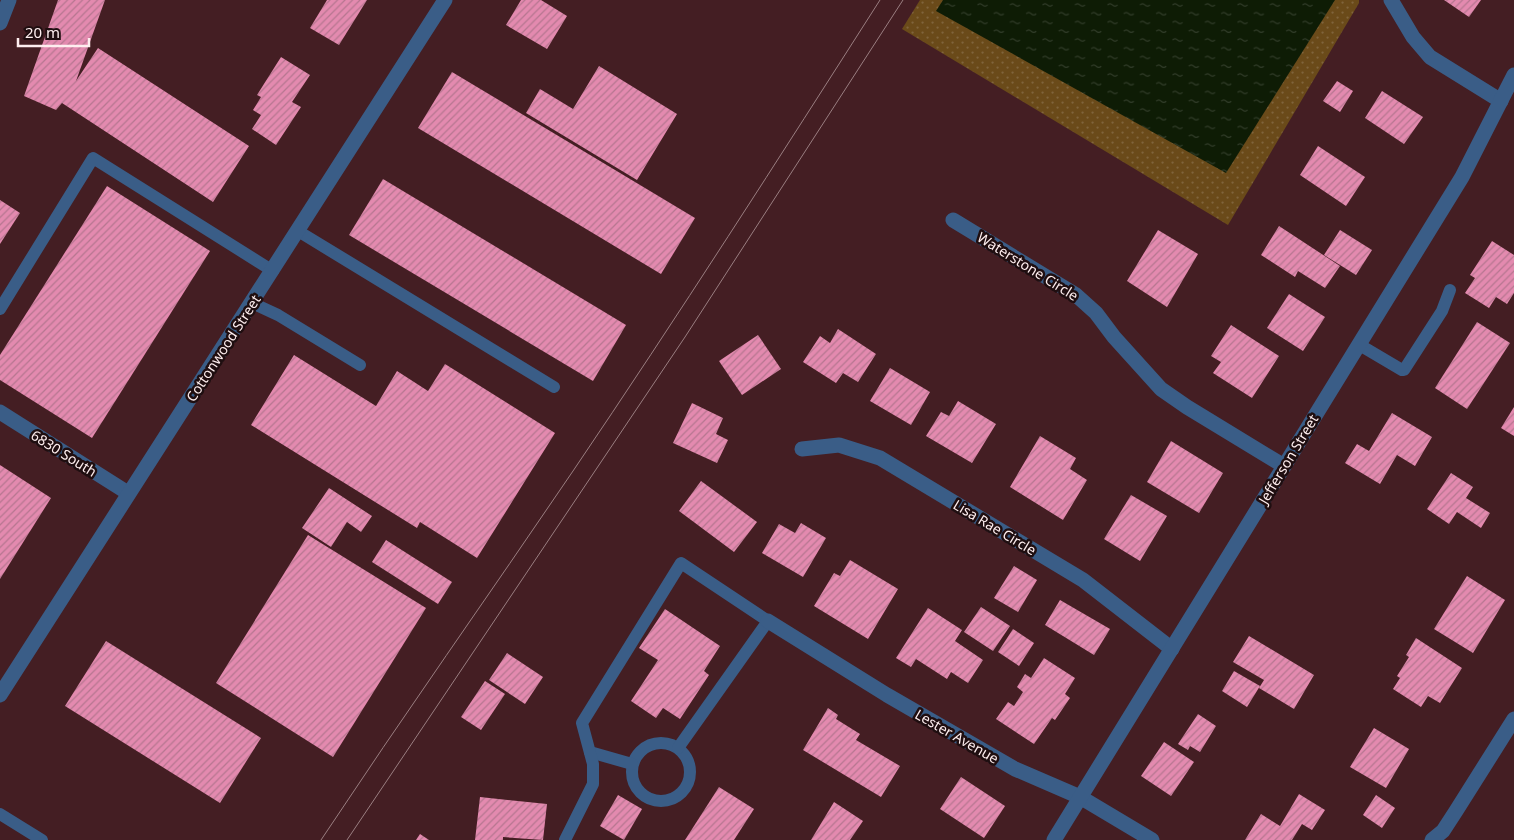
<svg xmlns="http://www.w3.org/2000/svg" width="1514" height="840" font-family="'Noto Sans',sans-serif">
<defs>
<pattern id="park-dots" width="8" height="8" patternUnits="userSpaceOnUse" patternTransform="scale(1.25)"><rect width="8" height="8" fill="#6a4a19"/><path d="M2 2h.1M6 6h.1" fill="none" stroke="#80643b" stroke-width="1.8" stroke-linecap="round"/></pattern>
<pattern id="water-ripples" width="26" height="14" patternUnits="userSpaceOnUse" patternTransform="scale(1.25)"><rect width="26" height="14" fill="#0e1c05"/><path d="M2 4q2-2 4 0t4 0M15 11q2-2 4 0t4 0" fill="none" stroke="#323d2a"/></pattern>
<pattern id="building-hatch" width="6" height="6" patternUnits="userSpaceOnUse" patternTransform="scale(1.25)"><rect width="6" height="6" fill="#e38aaf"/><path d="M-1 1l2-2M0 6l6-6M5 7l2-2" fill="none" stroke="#b67690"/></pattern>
</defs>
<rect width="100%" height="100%" fill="#441e23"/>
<polygon fill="url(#park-dots)" points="920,0 1359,0 1359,3 1228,225 902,29"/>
<polygon fill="url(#water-ripples)" points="943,0 1335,0 1226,173 936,11"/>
<g fill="url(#building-hatch)">
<polygon points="58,0 105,0 76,81 98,48 249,146 213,202 62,103 56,110 24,96"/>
<polygon points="327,0 367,0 339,45 310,28"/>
<polygon points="521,0 541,0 567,16 547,49 506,25"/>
<polygon points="1444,0 1481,0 1469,17"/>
<polygon points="281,57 310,75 292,102 301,107 276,145 252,129 261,115 253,110 261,97 257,95"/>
<polygon points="599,66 677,114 637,180 526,113 540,89 573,109"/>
<polygon points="452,72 695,218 661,274 418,128"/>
<polygon points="1337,81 1353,91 1340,112 1323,101"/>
<polygon points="1382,91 1423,117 1404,144 1365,118"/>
<polygon points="1318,146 1365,177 1346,206 1300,175"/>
<polygon points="383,179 626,325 593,381 349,235"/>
<polygon points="107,186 210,251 92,438 0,380 0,355"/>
<polygon points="0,200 20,213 0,244"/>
<polygon points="1279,226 1340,266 1325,288 1298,271 1295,277 1261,255"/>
<polygon points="1158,230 1198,254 1167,307 1127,281"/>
<polygon points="1340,230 1372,250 1356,275 1324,255"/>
<polygon points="1492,241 1514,255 1514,293 1507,304 1496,297 1489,308 1465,293 1475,278 1470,275"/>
<polygon points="1289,294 1325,317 1303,351 1267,328"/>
<polygon points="1477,322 1510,343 1467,409 1435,388"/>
<polygon points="1231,325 1279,356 1252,398 1213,373 1221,362 1211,356"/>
<polygon points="838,329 876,354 858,382 843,373 836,383 803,362 820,336 830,343"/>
<polygon points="758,335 781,369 742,395 719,361"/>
<polygon points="294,355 376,406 397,371 428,391 445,364 555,433 477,558 420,522 417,528 251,425"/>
<polygon points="890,368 930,392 911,425 870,401"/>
<polygon points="958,401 996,424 972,463 926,436 941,412 949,416"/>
<polygon points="692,403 723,418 716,434 728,440 717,463 673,443"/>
<polygon points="1514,407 1514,436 1501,428"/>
<polygon points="1392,413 1432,437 1415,466 1397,455 1380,484 1345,463 1357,444 1369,451"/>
<polygon points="1040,436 1076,458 1070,469 1087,480 1063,520 1010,487"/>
<polygon points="1171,441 1223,473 1199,513 1147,482"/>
<polygon points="0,465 51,498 0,579"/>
<polygon points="1451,473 1473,487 1466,498 1490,513 1481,528 1457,512 1449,524 1427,509"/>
<polygon points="701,481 757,522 734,552 679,511"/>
<polygon points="329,488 372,516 361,532 347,522 331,547 302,528"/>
<polygon points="1131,495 1167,516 1140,561 1104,539"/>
<polygon points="801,523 826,538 803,577 762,553 779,524 795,533"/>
<polygon points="308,535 426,608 333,757 216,683"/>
<polygon points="386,540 452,582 438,604 372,562"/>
<polygon points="850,560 898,589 868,639 814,606 834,573 840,576"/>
<polygon points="1014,566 1037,580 1018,612 994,598"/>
<polygon points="1467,576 1505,600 1473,653 1434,629"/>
<polygon points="1060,600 1110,629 1094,655 1045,625"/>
<polygon points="981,607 1010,626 993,651 964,632"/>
<polygon points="928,608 962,630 955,641 983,660 968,683 951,672 947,679 916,659 911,667 896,658"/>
<polygon points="665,609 720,646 704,671 709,675 680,719 663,708 656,718 631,701 658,660 639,648"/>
<polygon points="1013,629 1034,643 1019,666 998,652"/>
<polygon points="1249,636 1314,675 1294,709 1259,688 1264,680 1233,662"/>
<polygon points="1416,638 1462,668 1440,703 1428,696 1421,707 1393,689 1400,678 1397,676 1409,657 1406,655"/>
<polygon points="106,641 261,738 220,803 65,706"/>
<polygon points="507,653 543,677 525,704 489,680"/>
<polygon points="1044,658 1075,678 1065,694 1070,698 1055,720 1052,718 1034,744 996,719 1008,702 1014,706 1023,692 1017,687 1025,674 1031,678"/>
<polygon points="1234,671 1260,686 1247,707 1222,691"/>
<polygon points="485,681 505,694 481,730 461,717"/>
<polygon points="828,708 838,715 836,719 860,734 856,740 900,766 881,797 803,750"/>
<polygon points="1198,714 1216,726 1200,752 1190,746 1188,750 1178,744"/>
<polygon points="1374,728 1409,749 1386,788 1350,767"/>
<polygon points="1164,742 1194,762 1171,796 1141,776"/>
<polygon points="961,777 1005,806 984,838 940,809"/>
<polygon points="719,787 754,809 734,840 685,840"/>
<polygon points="1299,794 1325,810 1312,830 1302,824 1292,840 1245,840 1261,814 1280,826"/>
<polygon points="618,795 642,809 624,840 600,826"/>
<polygon points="1376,795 1395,808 1382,828 1363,815"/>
<polygon points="480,797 547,804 543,840 503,837 503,840 475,840"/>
<polygon points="834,802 863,821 850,840 811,840"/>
<polygon points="420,834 429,840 416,840"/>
</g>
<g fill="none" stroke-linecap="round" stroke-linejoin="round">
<g stroke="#3a5d87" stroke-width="12">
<polyline points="298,231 554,387"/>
<polyline points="252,303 278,315 360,365"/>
<polyline points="0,309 93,158 273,271"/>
<polyline points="1358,344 1402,370 1404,370 1442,311 1450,290"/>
<circle cx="661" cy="772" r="29"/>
<polyline points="590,752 632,764"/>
<polyline points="0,814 42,840"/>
<polyline points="565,840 593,784 593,764 582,723 681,563 768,621 678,748"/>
</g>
<g stroke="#3a5d87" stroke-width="15">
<polyline points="1391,0 1413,37 1430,57 1501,101"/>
<polyline points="0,23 9,0"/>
<polyline points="953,220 1076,295 1096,313 1114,337 1161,389 1187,407 1284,466"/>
<polyline points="0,412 128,493"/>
<polyline points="802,449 839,445 880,458 1083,580 1172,649"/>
<polyline points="768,621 887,695 1015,769 1080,797 1152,840"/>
<polyline points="1054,840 1462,177 1514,75"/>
<polyline points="1432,840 1443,831 1456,811 1514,719"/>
</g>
<polyline stroke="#3a5d87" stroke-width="15" points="0,695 445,0"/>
<g stroke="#9a7e81" stroke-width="1">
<path d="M321,840C403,716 489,595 573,471C678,316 779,158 880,0"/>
<polyline points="347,840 685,337 903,0"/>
</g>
</g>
<g text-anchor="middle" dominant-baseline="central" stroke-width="5" stroke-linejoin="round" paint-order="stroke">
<g font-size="14" fill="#feeeef" stroke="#1f0e10">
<text transform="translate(1028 266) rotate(32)">Waterstone Circle</text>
<text transform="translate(223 348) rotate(-57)">Cottonwood Street</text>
<text transform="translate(64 453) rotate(32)">6830 South</text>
<text transform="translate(1288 459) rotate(-59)">Jefferson Street</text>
<text transform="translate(995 527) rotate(31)">Lisa Rae Circle</text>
<text transform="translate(957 736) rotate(30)">Lester Avenue</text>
</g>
</g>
<path d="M18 38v8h71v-8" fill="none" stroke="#feeeef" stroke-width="2.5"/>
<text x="25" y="38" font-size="15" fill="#feeeef" stroke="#1f0e10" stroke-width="4" paint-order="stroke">20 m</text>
</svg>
